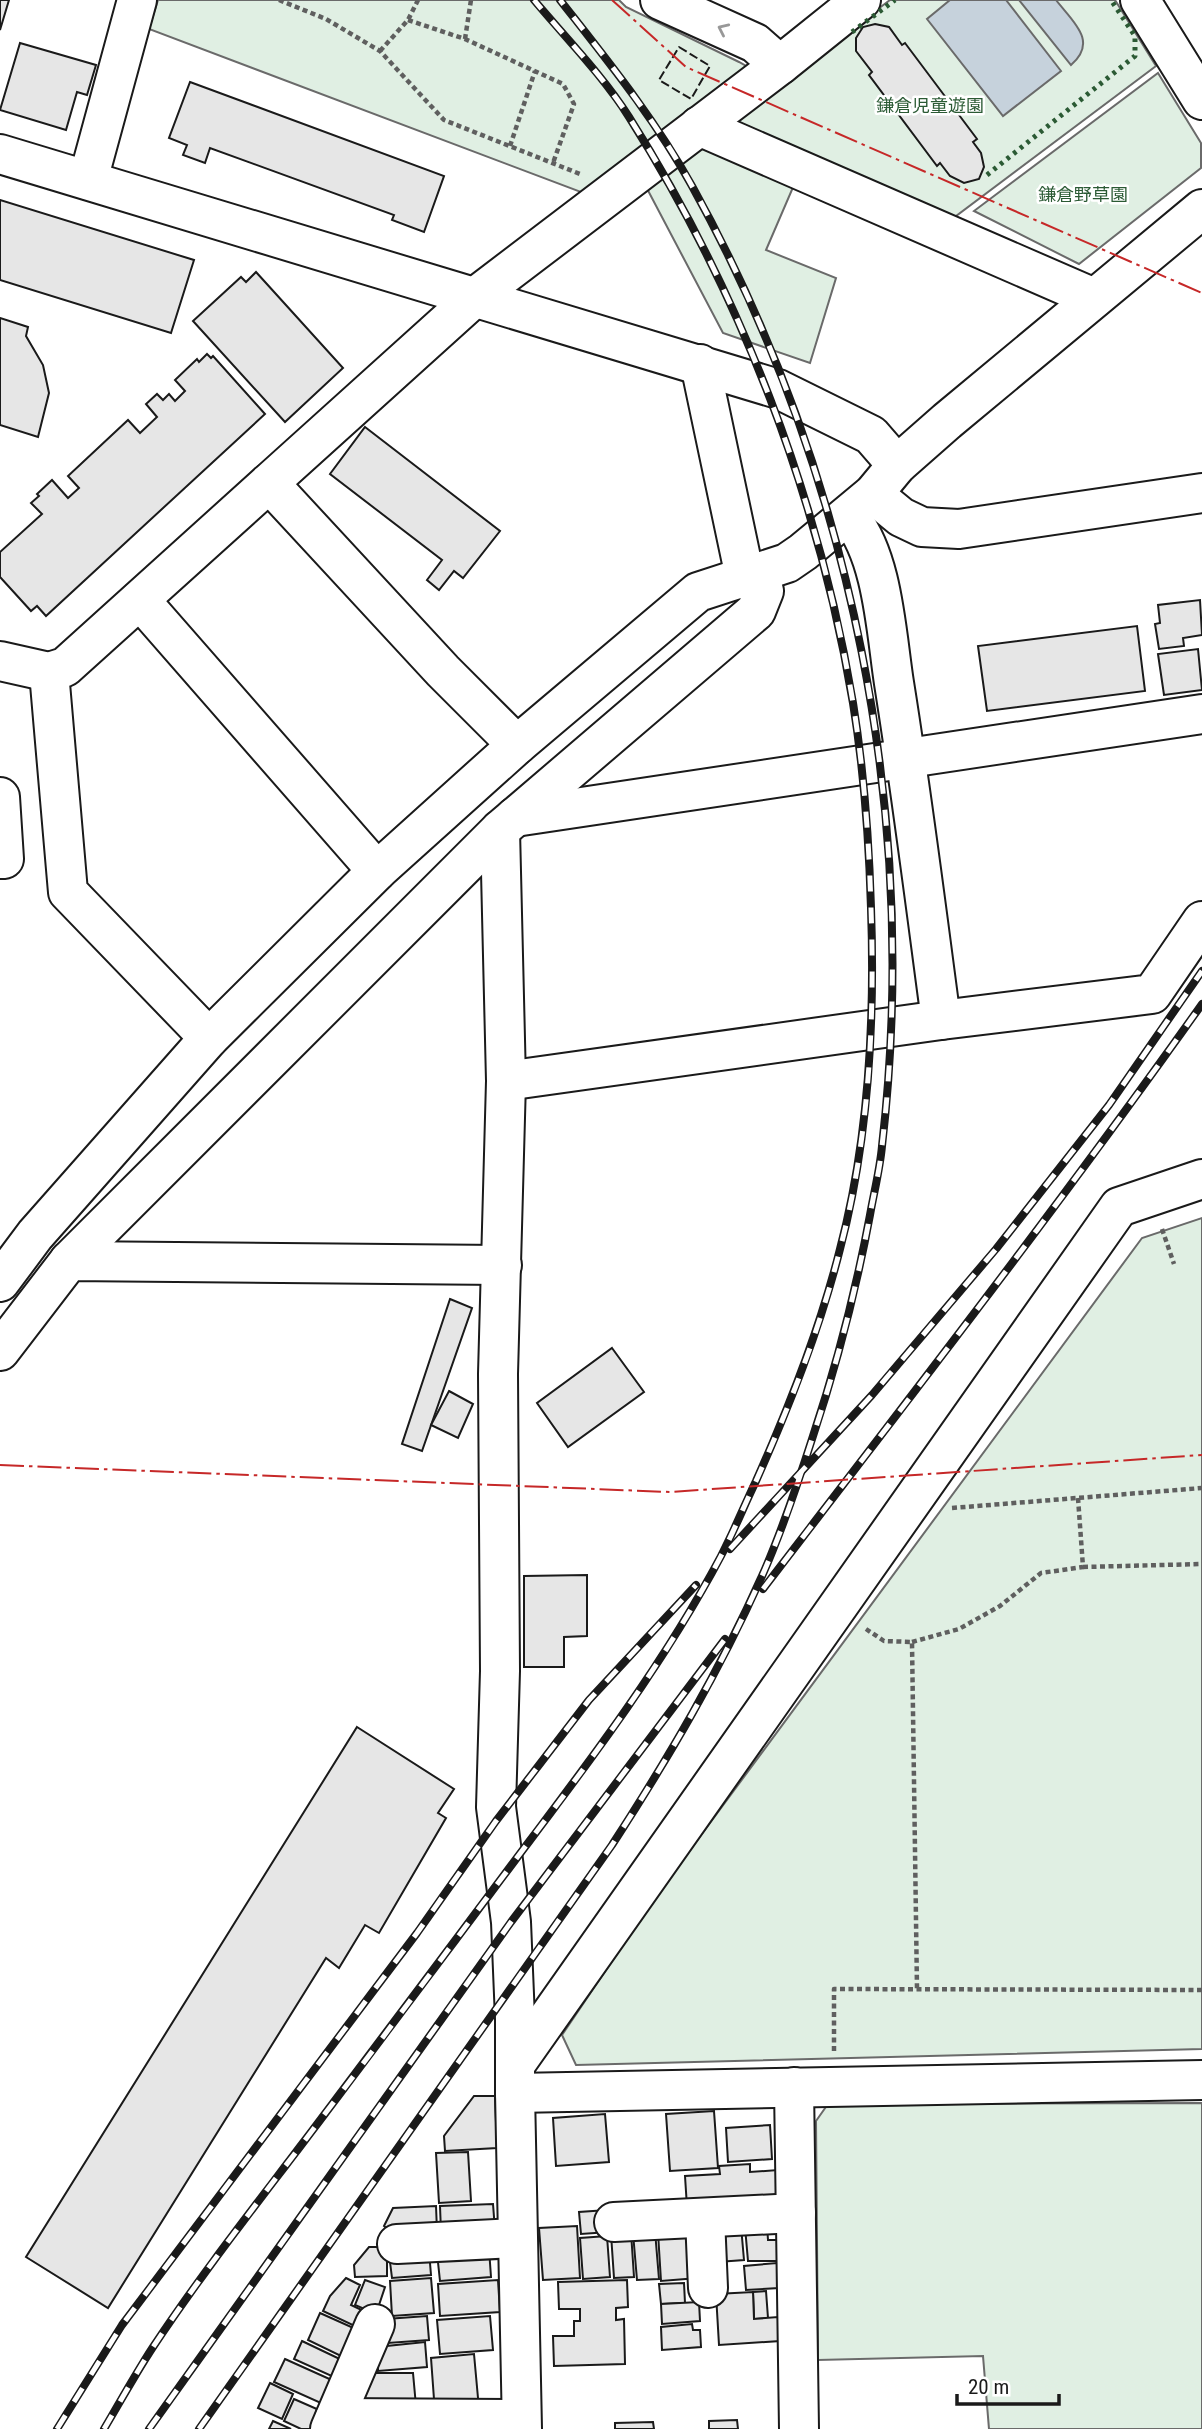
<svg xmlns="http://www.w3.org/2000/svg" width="1202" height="2429" font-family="'Roboto Condensed','Noto Sans JP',sans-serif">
<rect width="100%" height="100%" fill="#fff"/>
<g fill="#e0efe3" stroke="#6a6a6a" stroke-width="2">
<polygon points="158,0 619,0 626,7 739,62 778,84 890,0 1115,0 1156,66 944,225 803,164 766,250 836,278 810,363 723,333 633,162 586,194 149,29"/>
<polygon points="1158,73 1201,143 1201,168 1079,264 974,211"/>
<polygon points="1202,1218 1202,2049 576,2065 562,2035 656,1896 1142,1238"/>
<polygon points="1202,2103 1202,2429 989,2429 983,2356 818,2360 816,2121 828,2104"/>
</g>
<g fill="#c6d2dc" stroke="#6a6a6a" stroke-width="2">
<polygon points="950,0 1006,0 1061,71 1003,116 927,19"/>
<path d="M1019,0H1056C1072,21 1099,41 1071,65Z"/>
</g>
<g fill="#e6e6e6" stroke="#1a1a1a" stroke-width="2">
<polygon points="0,0 9,0 0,30"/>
<polygon points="875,24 889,27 902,45 905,43 977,139 973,142 981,153 984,167 979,179 964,183 950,176 940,163 937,166 869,75 872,72 856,51 856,38 863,27"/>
<polygon points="20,43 96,65 87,95 77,92 66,130 0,110"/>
<polygon points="190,82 444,176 424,232 392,220 394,215 210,148 205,163 183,155 187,145 169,138"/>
<polygon points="0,200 194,260 171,333 0,280"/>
<polygon points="256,272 343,368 285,422 193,321 241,277 246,282"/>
<polygon points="0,318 28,327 26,336 43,365 49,393 38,437 0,425"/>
<polygon points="207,354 211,358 213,356 265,414 46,616 37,606 31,611 0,577 0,552 42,514 31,503 39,496 37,494 52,480 68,498 79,488 68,476 128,420 140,433 157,417 146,404 157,394 163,400 169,394 175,401 185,391 175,380 197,359 199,362"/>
<polygon points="365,427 500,531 463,578 454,571 439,590 427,580 442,560 330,474"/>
<polygon points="1200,600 1202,635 1183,638 1184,646 1159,649 1155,624 1160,623 1158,605"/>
<polygon points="1137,626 1145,691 987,711 978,646"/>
<polygon points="1198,649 1202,690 1164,695 1158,654"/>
<polygon points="450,1299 472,1308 422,1451 402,1444"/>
<polygon points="612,1348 644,1392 568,1447 537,1403"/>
<polygon points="449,1391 473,1404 458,1438 431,1425"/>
<polygon points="587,1575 587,1636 564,1637 564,1667 524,1667 524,1576"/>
<polygon points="357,1727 454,1789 438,1813 446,1818 379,1933 365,1925 339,1968 326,1958 108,2308 26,2257"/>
<polygon points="474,2096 495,2096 497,2148 445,2151 444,2136"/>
<polygon points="714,2111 718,2168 670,2171 666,2114"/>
<polygon points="605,2114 609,2162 556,2166 553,2118"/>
<polygon points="770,2125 772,2159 728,2162 726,2128"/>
<polygon points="468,2152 471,2201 439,2203 436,2153"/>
<polygon points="750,2164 750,2172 778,2170 780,2200 687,2207 685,2176 720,2174 719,2166"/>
<polygon points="493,2204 495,2230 441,2232 440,2206"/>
<polygon points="436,2206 437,2231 394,2234 384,2226 393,2208"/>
<polygon points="607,2210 609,2232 581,2234 579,2212"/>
<polygon points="767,2225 768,2240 779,2240 780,2261 748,2261 745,2227"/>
<polygon points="577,2226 580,2278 543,2280 539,2228"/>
<polygon points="741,2226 744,2260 718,2262 716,2228"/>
<polygon points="694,2230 698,2278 661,2281 658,2233"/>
<polygon points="655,2231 659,2279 637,2280 633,2233"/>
<polygon points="631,2232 634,2277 614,2278 611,2234"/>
<polygon points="607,2236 610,2277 583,2279 580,2238"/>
<polygon points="369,2247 387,2247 387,2276 355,2277 354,2265"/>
<polygon points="489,2249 491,2277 440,2281 437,2253"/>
<polygon points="429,2251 431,2275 392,2278 389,2254"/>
<polygon points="777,2263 779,2288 746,2290 744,2266"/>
<polygon points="346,2278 360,2285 351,2305 368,2313 361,2329 323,2311 330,2296"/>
<polygon points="431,2278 434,2313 392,2316 390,2281"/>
<polygon points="365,2280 385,2287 376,2314 355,2305"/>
<polygon points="498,2280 500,2312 440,2316 438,2284"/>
<polygon points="627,2280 628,2307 616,2308 616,2320 624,2319 625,2364 554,2366 553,2336 574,2336 574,2321 580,2321 580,2309 559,2309 558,2282"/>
<polygon points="684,2283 685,2303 661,2304 659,2284"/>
<polygon points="766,2291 768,2318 754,2319 753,2292"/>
<polygon points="753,2292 754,2319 778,2317 780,2341 719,2345 716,2294"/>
<polygon points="699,2302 700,2321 662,2324 661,2304"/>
<polygon points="320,2313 358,2330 345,2358 308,2340"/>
<polygon points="427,2316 429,2340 388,2343 386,2319"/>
<polygon points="490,2316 493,2350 440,2354 437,2320"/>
<polygon points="692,2324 693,2330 700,2330 701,2347 662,2350 661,2327"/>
<polygon points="302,2341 344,2361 336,2378 294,2359"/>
<polygon points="425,2342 427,2367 378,2371 377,2347"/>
<polygon points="474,2354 479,2409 435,2413 431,2358"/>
<polygon points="285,2359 334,2381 323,2404 274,2382"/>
<polygon points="368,2373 413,2373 416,2406 355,2411"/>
<polygon points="270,2383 293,2394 282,2419 258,2408"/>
<polygon points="294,2399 326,2413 319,2429 301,2429 284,2421"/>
<polygon points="737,2420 738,2429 709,2429 709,2421"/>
<polygon points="273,2421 291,2429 269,2429"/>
<polygon points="653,2422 654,2429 615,2429 615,2423"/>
</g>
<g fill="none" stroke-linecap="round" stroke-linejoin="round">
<g stroke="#1a1a1a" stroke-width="42">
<g id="minor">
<polyline points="660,0 755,43 780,65"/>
<polyline points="1140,0 1202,100"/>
<polyline points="699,126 1094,298"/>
<polyline points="0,154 778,389 871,435 897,465"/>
<polyline points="88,180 137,0"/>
<polyline points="700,364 745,577"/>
<polyline points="269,483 443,671 517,745"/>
<polyline points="873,494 901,517 922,527 959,529 1202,493"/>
<path d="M849,516C883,556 886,631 894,683C912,795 926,908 941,1020"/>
<polyline points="140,600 377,871"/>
<polyline points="0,661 49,672 65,667 475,297 780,65 861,0"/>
<polyline points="49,672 68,892 209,1038"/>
<polyline points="0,797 4,859 0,859"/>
<polyline points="515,817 1202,714"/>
<polyline points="500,830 506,1081 498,1374 500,1671 496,1807 511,1922 515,2019 515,2093 522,2429"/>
<polyline points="506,1081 941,1020 1152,994 1202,921"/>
<polyline points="69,1261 500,830 756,611 764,591 759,572"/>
<polyline points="0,1282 35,1235 209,1038 377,871 517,745 698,592 787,563 803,552 873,494 897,465 947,421 1202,209"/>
<polyline points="0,1351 69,1261 502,1265"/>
<polyline points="515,2065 1119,1207 1202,1179"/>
<polyline points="794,2087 799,2429"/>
<polyline points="515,2093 1202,2080"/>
<polyline points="705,2218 708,2288"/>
<polyline points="614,2222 796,2213"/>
<polyline points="397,2244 517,2238"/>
<polyline points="335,2418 521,2419"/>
<polyline points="330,2429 375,2324"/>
</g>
</g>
<g stroke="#5f5f5f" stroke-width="4.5" stroke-dasharray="5 3.5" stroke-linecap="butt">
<polyline points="279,0 326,19 380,51 444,120 580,174"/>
<polyline points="408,20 465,39 563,84 574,104 553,163"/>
<polyline points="465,39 471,0"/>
<polyline points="380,51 408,20 418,0"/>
<polyline points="510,146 535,71"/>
<polyline points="1162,1229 1174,1264"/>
<polyline points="952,1508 1202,1488"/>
<polyline points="1083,1567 1202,1564"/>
<polyline points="866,1629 884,1641 912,1642 917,1989"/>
<polyline points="912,1642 959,1629 1000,1606 1041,1573 1083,1567 1078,1498"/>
<polyline points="834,2051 834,1989 1202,1990"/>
</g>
<use href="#minor" stroke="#fff" stroke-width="38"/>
<g stroke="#1a1a1a" stroke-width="8">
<g id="rail">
<polyline points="730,1549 872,1395 996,1249 1109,1105 1202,971"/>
<path d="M763,1589C911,1396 1061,1203 1202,1004"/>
<polyline points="57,2429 122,2325 417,1933 496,1821 589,1700 696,1585"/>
<path d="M104,2429C120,2402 136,2373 153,2347C206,2267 267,2191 324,2115C391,2027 456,1939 522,1851C593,1757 666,1660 721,1556C734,1531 744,1506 756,1481C790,1405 820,1329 840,1249C869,1139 875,1022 871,908C869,840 864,771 853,703C819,497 741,294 629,117C604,77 565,37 534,0"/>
<polyline points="149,2429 511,1922 725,1639"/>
<path d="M199,2429L612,1845C669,1757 719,1672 762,1576C782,1531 798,1483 813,1436C837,1364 856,1290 870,1215C874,1192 880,1169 882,1146C920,817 853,477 692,186C655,119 607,60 560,0"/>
</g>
</g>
<use href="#rail" stroke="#fff" stroke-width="5" stroke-dasharray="16" stroke-linecap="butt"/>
<g stroke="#2b5a34" stroke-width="5" stroke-dasharray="3.5 5" stroke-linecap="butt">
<polyline points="852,32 895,0"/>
<polyline points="987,175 1135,56 1135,36 1111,0"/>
</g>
<polygon stroke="#1a1a1a" stroke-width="2" stroke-dasharray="9 3.5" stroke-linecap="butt" points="679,47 710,66 691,99 659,80"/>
<g stroke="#c62828" stroke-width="2" stroke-dasharray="24 5 3.5 5" stroke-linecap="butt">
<polyline points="612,0 686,67 1202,293"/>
<polyline points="0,1465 670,1492 1202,1455"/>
</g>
</g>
<defs><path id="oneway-chevron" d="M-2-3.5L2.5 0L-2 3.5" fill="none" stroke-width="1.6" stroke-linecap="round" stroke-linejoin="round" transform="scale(1.75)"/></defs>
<use stroke="#989898" href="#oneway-chevron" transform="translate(723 29) rotate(-155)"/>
<g text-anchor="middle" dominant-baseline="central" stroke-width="5" stroke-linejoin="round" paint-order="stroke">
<g font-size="18" fill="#2b5a34" stroke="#fff">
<text x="930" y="105">鎌倉児童遊園</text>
<text x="1083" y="194">鎌倉野草園</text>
</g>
</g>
<path d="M957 2394v10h102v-10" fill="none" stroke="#1a1a1a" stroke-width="3.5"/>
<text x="968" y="2394" font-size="21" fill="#1a1a1a" stroke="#ffffff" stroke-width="5" paint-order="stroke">20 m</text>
</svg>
